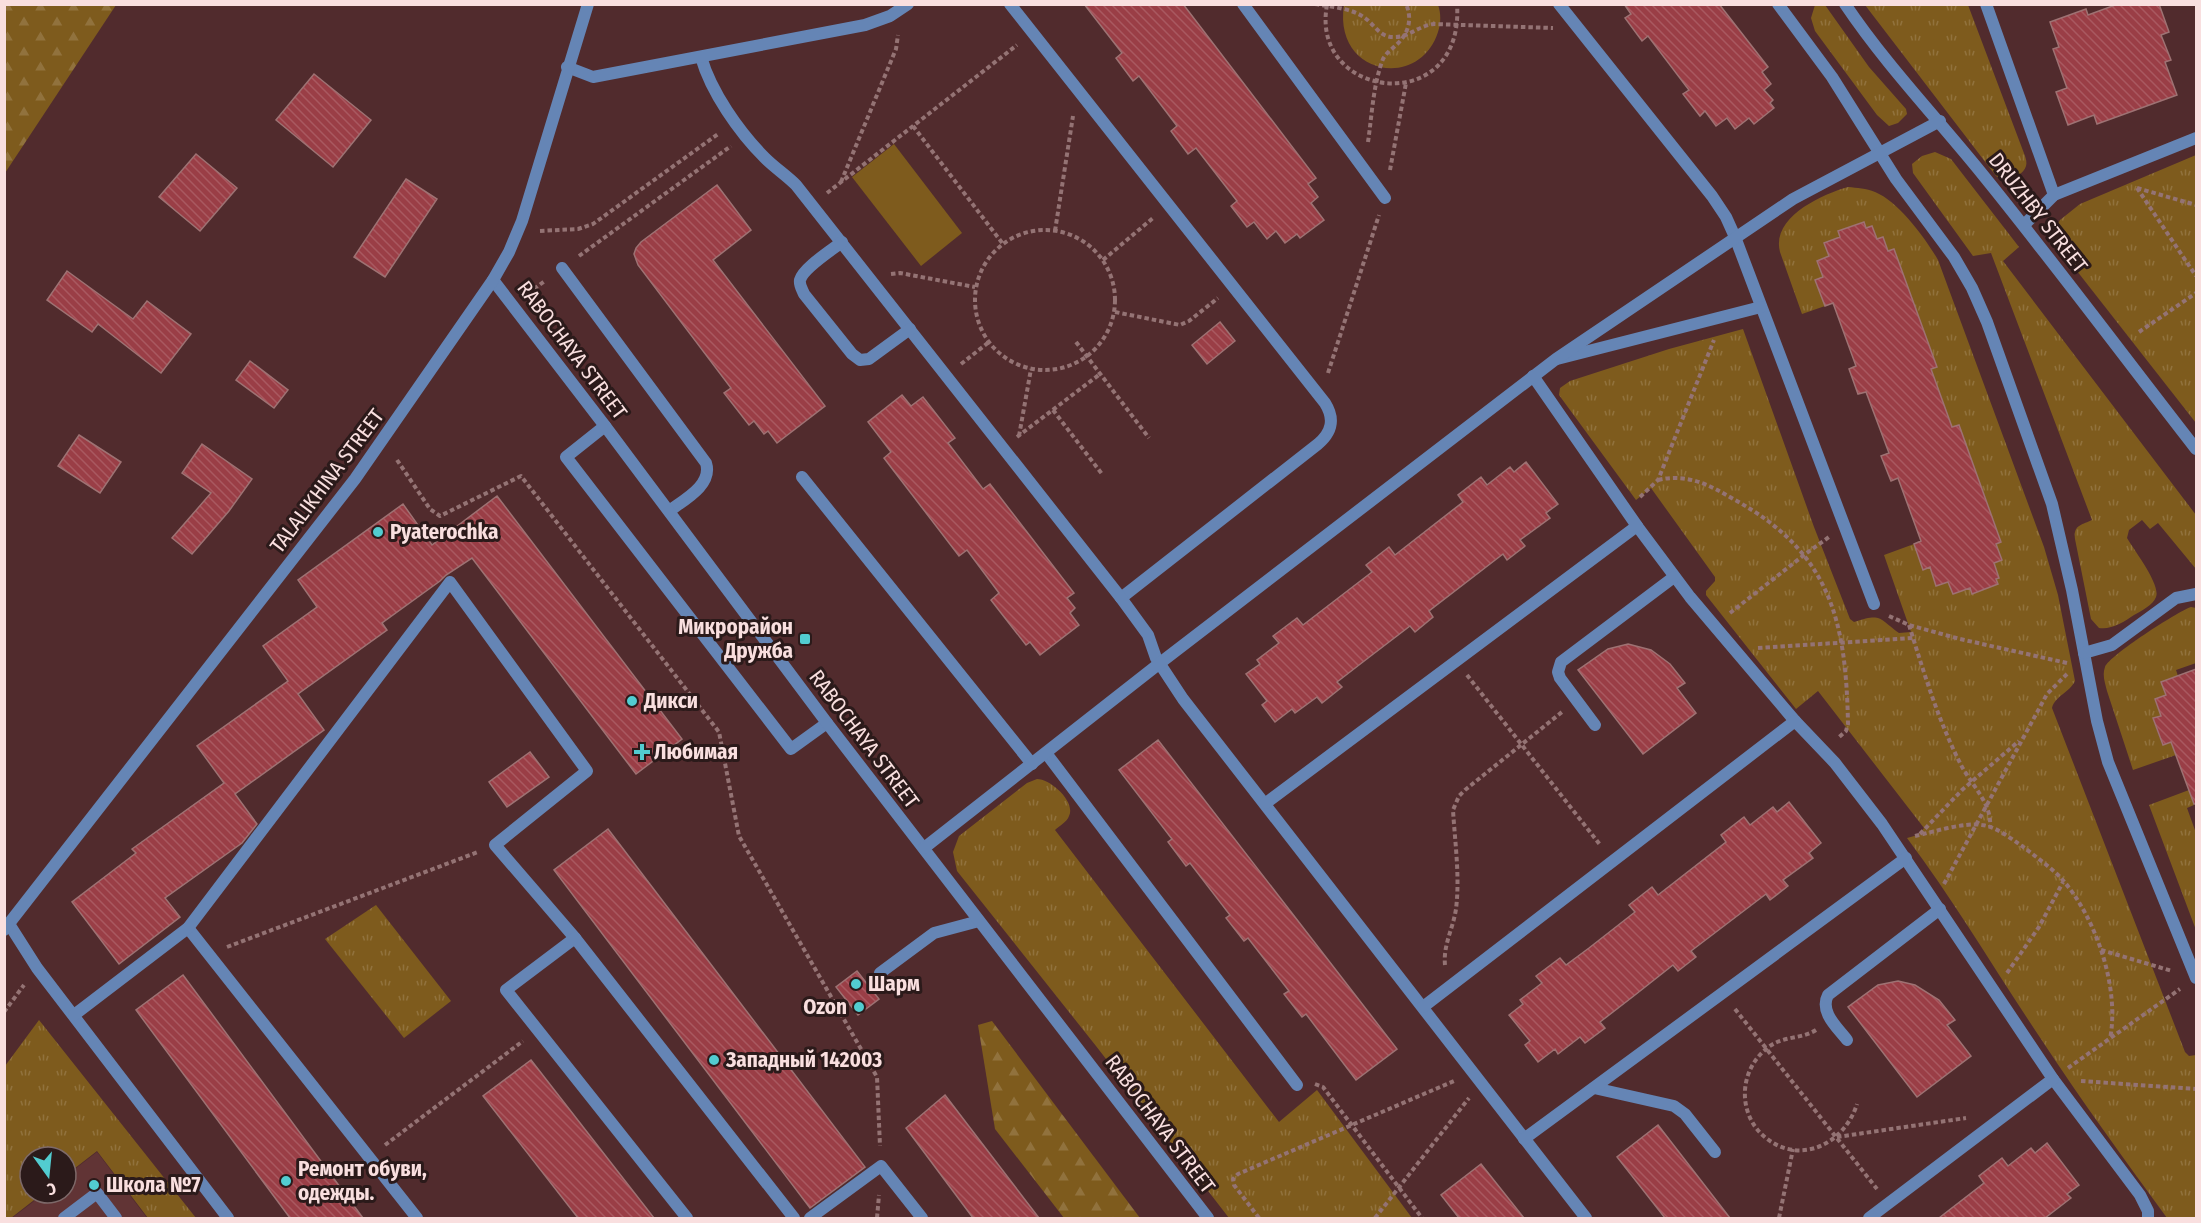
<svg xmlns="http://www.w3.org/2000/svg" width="2201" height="1223" font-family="'Fira Sans Condensed',sans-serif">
<defs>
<pattern id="grass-tufts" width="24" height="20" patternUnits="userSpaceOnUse" patternTransform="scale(1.5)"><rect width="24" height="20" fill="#7e5b1d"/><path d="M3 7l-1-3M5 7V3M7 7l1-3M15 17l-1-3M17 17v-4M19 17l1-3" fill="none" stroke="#91723d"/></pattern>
<pattern id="forest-firs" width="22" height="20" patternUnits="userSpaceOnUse" patternTransform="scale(1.5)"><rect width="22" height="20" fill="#7e5b1d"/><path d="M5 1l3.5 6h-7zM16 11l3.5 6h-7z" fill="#91723d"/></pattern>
<pattern id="building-back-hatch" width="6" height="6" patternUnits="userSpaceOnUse" patternTransform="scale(1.5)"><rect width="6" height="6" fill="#9a3e46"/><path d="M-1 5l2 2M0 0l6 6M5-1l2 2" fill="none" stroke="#a95960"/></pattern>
</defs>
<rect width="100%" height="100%" fill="#512b2d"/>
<polygon fill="#613435" points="97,1152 147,1218 12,1218 45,1193 66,1193 66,1176"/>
<g fill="url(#grass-tufts)">
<path d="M1344,5H1438C1441,13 1441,23 1438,32C1419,91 1333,75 1344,5Z"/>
<polygon points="1815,5 1825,5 1869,67 1906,109 1907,114 1898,123 1889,126 1877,115 1815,31 1811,18"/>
<path d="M1865,5H1968L2025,156C2026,159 2027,163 2026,166C2023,177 2004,182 1996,176Z"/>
<path d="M1935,152L1951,159L2019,247L2003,261L2196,515V569L2158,523L2150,529L2142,520L2129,530L2127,538C2134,550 2161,585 2156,597C2153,605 2141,611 2134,615C2124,622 2111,630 2099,628L2091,619L2075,539C2073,525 2082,525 2092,520L1991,253L1973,256L1913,173L1912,164L1922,156Z"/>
<polygon points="2196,155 2196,423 2066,257 2054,238 2053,231 2060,220 2080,204"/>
<path d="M1848,187C1857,188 1866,188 1875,192C1898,201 1926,239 1938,260L2044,547L2058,595L2075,681C2070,692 2055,696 2052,708L2185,1052L2189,1056L2196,1055V1218H2167C2124,1159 2081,1100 2041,1039C1996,972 1955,902 1907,838L1918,835L1924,828L1818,691L1796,709L1706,595V591L1715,581V577L1651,488L1636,500L1559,395L1560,388L1570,381L1669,349L1743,329L1814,527L1850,619L1854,622C1882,613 1878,618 1899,633L1911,632L1884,555L1914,544L1923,570L1930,567L1936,586L1948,582L1953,594L1970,588L1972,594L1998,584L1996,579L1999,577L1994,563L2002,560L1996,544L2001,541L1959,425L1952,427L1883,237L1877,239L1872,226L1866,228L1864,222L1838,231L1840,237L1824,243L1829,256L1817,261L1823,277L1815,280L1825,306L1802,314L1780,252C1771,218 1820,195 1848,187Z"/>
<path d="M2191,607L2196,608V663L2176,670L2178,676L2166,695L2155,700L2161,716L2153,719L2162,744L2171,742L2176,755L2133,770L2107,691C2105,683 2102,675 2105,667C2110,655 2177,612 2191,607Z"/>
<path d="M1037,779C1051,779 1076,802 1069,816C1067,822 1059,826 1055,830L1279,1122L1317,1090L1412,1218H1229L1096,1046L957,871L953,852L959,836L1027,783Z"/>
<polygon points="2189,790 2194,805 2187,808 2196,833 2196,930 2149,805"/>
<polygon points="376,905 451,1001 404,1038 325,939"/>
<polygon points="39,1020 196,1218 148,1218 97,1151 66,1175 66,1157 30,1157 30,1193 43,1193 11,1218 5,1218 5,1066"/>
</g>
<g fill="url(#forest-firs)">
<polygon points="5,4 116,5 5,173 4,5"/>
<polygon points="992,1021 1140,1218 1064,1218 995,1129 978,1025"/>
</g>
<polygon fill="#7e5b1d" points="894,144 962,233 921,266 852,177"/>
<g fill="url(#building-back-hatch)" stroke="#9e7273" stroke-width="1.5">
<polygon points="1084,4 1183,4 1316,178 1308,184 1318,197 1311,203 1324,220 1300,238 1297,234 1285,243 1276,231 1267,239 1254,222 1247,227 1231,206 1237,201 1196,148 1188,154 1171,131 1177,126 1139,76 1133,81 1116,58 1122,53"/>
<polygon points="1624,4 1719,4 1768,67 1762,72 1771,84 1764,90 1773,100 1770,103 1774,108 1754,124 1749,118 1735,129 1727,118 1716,126 1705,111 1700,116 1683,94 1689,90 1648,36 1642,41 1625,18 1631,14"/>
<polygon points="2118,4 2159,4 2169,32 2161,35 2171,60 2165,62 2177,95 2097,124 2094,115 2068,125 2056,92 2067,88 2053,49 2059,47 2050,22 2086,9 2088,15"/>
<polygon points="314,74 371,120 333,167 276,120"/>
<polygon points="196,154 237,188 200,231 159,197"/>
<polygon points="406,179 437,199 385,277 354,257"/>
<polygon points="717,185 751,230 713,260 825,406 777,443 768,431 764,434 754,421 749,425 724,393 731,388 638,265 634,254 636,248 641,242"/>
<polygon points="1864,222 1866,228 1872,226 1877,239 1883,237 1888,251 1894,249 1937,367 1931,369 1952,427 1959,425 2001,542 1996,544 2002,560 1994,563 1999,578 1996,579 1998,584 1972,594 1970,588 1953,594 1948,582 1936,586 1930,567 1923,570 1914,544 1921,541 1898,478 1891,481 1881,456 1889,453 1866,392 1858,394 1849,369 1856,366 1833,303 1825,306 1815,280 1823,277 1817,261 1829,256 1824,243 1840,237 1838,231"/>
<polygon points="67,271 133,319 147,301 191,334 161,373 98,324 92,332 47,300"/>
<polygon points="1220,322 1235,341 1207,364 1192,345"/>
<polygon points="250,361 288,390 274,408 236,380"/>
<polygon points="902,395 911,406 923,397 955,438 948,443 983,489 990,484 1074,593 1067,598 1075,608 1070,613 1079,625 1040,655 1030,642 1026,645 991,600 999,593 967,550 959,556 884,458 891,452 868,422"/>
<polygon points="79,435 121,462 100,493 58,466"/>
<polygon points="202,444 252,479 229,511 192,554 172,538 211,493 182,473"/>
<polygon points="1526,462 1558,504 1546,513 1550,518 1520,540 1525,546 1507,560 1503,554 1429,611 1433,617 1415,632 1410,626 1372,655 1337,682 1342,687 1322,703 1317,697 1295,713 1292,709 1275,722 1262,705 1267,701 1246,674 1260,664 1257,660 1279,643 1273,636 1297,618 1303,625 1372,572 1366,565 1389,547 1395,555 1463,502 1458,495 1481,477 1487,485 1510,467 1514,472"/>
<polygon points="497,496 682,739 636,774 472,558 446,575 440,581 382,623 387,630 298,694 324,730 235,794 257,824 242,843 165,898 180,917 119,964 72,902 136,853 132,849 224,783 197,746 288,681 263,646 317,607 298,580 403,504 432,545"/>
<polygon points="1628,644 1651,650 1670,664 1685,683 1677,688 1696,713 1643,754 1578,670 1608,649"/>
<polygon points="2196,669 2196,804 2194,804 2171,742 2163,745 2153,718 2161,716 2155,699 2166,695 2161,682"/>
<polygon points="1158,740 1397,1049 1356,1080 1306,1014 1302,1017 1284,994 1289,991 1248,938 1244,941 1226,918 1230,915 1190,863 1186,866 1168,842 1172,839 1119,770"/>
<polygon points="530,752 549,777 507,807 489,782"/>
<polygon points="1789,802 1821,843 1809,853 1813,858 1783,880 1788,886 1770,900 1766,894 1691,951 1696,957 1678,971 1673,965 1635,995 1600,1022 1605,1028 1585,1043 1580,1037 1558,1054 1555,1049 1538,1062 1525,1045 1530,1041 1509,1015 1523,1004 1520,1000 1542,983 1536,976 1560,958 1566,965 1589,948 1635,912 1629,905 1652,887 1658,895 1726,842 1721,835 1744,817 1750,825 1773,807 1777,812"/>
<polygon points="608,829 865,1167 810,1208 554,870"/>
<polygon points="857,971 879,999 858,1015 836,987"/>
<polygon points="183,975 363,1218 290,1218 136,1010"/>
<polygon points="1898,981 1915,985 1939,1000 1955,1020 1947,1025 1971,1056 1917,1097 1848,1007 1878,985"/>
<polygon points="531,1060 654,1218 578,1218 483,1096"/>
<polygon points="945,1095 1039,1218 973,1218 906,1128"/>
<polygon points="1658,1125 1730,1218 1665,1218 1617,1157"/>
<polygon points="2047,1143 2079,1185 2067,1194 2071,1198 2045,1218 1939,1218 1984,1183 1979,1176 2002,1158 2008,1166 2031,1148 2035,1153"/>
<polygon points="1481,1164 1524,1218 1459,1218 1441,1195"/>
</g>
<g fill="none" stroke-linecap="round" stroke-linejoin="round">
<g stroke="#947374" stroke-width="4" stroke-dasharray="4.5 3" stroke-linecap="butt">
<path d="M1315,4C1331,7 1352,8 1365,18C1375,25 1380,38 1395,37C1409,37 1420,25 1434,24L1553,28"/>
<path d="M1327,5C1309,100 1465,119 1457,4"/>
<polyline points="913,126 1003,244"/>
<path d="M1368,142C1372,115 1373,85 1383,59C1386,53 1391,50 1395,46C1408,35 1413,20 1406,4"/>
<polyline points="1390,170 1406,83"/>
<polyline points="841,182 896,49 898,35"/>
<polyline points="2137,188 2196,276"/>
<polyline points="2137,188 2196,205"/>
<polyline points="827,193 1017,45"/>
<circle cx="1045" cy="300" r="70"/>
<polyline points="540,231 578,229 593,224 718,134"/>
<polyline points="1055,231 1073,116"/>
<polyline points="579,256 731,146"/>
<polyline points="1103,260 1153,218"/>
<polyline points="891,274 900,273 975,287"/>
<polyline points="534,289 546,280"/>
<polyline points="1115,312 1180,325 1189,321 1218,298"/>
<polyline points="2139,332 2196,293"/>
<polyline points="1076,342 1149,438"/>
<polyline points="961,364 989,342"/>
<polyline points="1328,373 1379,215"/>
<polyline points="1053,410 1102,474"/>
<polyline points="1019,436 1031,369"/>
<polyline points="1017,437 1100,374"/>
<polyline points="397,460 430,509 440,516 521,476 719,732 739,836 877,1077 880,1146"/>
<path d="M1658,480C1687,473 1710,485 1735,500C1831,553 1846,621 1848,724L1846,731L1838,738"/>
<polyline points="1640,497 1658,480 1714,340"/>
<polyline points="1730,613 1804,555 1829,537"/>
<polyline points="1889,616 1909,625 1960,639 2067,663"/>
<path d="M1909,625C1924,673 1938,720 1961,765C1972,786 1992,803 1990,827"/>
<polyline points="1758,648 1913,638"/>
<polyline points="1467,675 1601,846"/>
<polyline points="1920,834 1962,790 2019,741"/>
<path d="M1915,836C1933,832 1964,822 1982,825C1997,827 2010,838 2022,846C2035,856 2049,866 2061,878C2096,917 2120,988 2110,1039"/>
<polyline points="1944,884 2047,694 2067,674"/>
<polyline points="227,947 478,852"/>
<polyline points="2101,950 2172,971"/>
<path d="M1445,965C1443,945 1453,929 1456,909C1460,877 1455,843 1453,810L1459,796L1465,790L1562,712"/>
<polyline points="2007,973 2039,927 2063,882"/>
<polyline points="1735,1009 1877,1189"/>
<polyline points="4,1012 24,985"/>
<path d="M1816,1030C1800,1040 1781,1035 1765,1050C1738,1073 1738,1116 1766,1138C1801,1166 1845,1143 1857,1104"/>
<polyline points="2068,1068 2180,989"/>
<polyline points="2081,1081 2196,1089"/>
<polyline points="1315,1084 1323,1087 1326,1091 1422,1218"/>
<polyline points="1837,1137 1966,1118"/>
<polyline points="385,1145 523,1041"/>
<polyline points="877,1218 879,1195"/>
<polyline points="1259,1218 1234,1185 1233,1179 1238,1174 1454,1081"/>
<polyline points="1375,1218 1469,1098"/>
<polyline points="1779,1218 1793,1149"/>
</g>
<g stroke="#6585b5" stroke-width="12">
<path d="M1010,4L1325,403C1335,419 1332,432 1318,444L1121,598"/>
<polyline points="1243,4 1385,198"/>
<polyline points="1559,4 1712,196 1726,217 1735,237 1874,604"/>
<polyline points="1778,4 1832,77 1896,179 1954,257 1972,288 1987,322 2052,504 2072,590 2097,721 2108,762 2196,978"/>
<polyline points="1986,4 2054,195"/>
<path d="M701,57C711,92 739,132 765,158C775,168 786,175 796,185L1121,598L1148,635L1156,658L1183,699L1586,1218"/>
<polyline points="567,67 593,77 865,25 890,16 908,4"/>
<polyline points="2024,225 2054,195 2196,138"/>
<path d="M842,242C832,250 803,268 800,280C799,285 802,289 804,294L852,354L860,360L869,359L910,329"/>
<path d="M562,268L706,463C713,485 684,500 669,511"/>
<polyline points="1557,359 1761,307"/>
<polyline points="605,426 566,457 791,749 827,723"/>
<polyline points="802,477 1032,764"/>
<polyline points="1637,526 1690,597 1795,721"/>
<polyline points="2084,653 2112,645 2176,598 2196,594"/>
<polyline points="1595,725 1560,678 1558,672 1561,662 1674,577"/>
<polyline points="1046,753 1297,1085"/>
<polyline points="1266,803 1637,526 1533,376"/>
<polyline points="9,924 37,968 228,1218"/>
<polyline points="188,928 417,1218"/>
<polyline points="880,973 934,933 979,921"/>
<polyline points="1423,1007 1795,721 1835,763 1882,824 2053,1079 2140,1195 2148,1211 2148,1218"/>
<polyline points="74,1015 188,928 450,582 587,771 495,845 575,938"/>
<path d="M1847,1040C1838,1028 1819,1012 1828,995L1940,909"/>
<polyline points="1594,1088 1674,1106 1685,1114 1715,1152"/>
<polyline points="1524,1139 1906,858"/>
<polyline points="64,1218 97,1193 116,1218"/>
<polyline points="687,1218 506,990 575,938 794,1218"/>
<polyline points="810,1218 881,1166 922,1218"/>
<polyline points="1869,1218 2053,1079"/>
</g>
<g stroke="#6585b5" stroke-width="12">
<path d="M1845,4C1886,65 1937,118 1983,175C2056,265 2125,358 2196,449"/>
<polyline points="493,280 605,426 827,723 1208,1218"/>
<polyline points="924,848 1160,663 1556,359 1793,199 1940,121"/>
<polyline points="4,930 355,479 493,280 509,252 522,221 588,4"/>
</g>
</g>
<g fill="#52ccd0" stroke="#2b1a1a" stroke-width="2">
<circle cx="378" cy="532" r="6"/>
<rect x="799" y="633" width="12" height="12" rx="3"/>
<circle cx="632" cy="701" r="6"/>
<path d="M639 743h6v6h6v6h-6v6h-6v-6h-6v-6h6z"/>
<circle cx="856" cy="984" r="6"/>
<circle cx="859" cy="1007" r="6"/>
<circle cx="714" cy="1060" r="6"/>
<circle cx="286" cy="1181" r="6"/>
<circle cx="94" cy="1185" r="6"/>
</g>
<g text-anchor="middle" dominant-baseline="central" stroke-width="6" stroke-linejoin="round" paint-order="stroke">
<g font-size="21" fill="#f9dfdf" stroke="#2b1a1a">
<text transform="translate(2038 213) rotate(52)">DRUZHBY STREET</text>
<text transform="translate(572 350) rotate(53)">RABOCHAYA STREET</text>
<text transform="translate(327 481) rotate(-53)">TALALIKHINA STREET</text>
<text transform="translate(864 739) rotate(53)">RABOCHAYA STREET</text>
<text transform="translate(1160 1124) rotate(53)">RABOCHAYA STREET</text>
</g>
<g font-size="21" font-weight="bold" fill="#f9dfdf" stroke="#2b1a1a" text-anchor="start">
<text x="390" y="532">Pyaterochka</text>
<text x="793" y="627" text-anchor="end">Микрорайон<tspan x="793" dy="24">Дружба</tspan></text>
<text x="644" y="701">Дикси</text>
<text x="654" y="752">Любимая</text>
<text x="868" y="984">Шарм</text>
<text x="847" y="1007" text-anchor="end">Ozon</text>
<text x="726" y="1060">Западный 142003</text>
<text x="298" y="1169">Ремонт обуви,<tspan x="298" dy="24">одежды.</tspan></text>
<text x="106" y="1185">Школа №7</text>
</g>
</g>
<rect width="2201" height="1223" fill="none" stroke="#f9dfdf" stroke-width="12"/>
<g transform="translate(48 1175) rotate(165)"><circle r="28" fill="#2b1a1a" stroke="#7d6969" stroke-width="1.5"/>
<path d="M0-4.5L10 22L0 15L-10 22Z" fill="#52ccd0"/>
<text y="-9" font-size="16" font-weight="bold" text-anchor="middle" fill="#f9dfdf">С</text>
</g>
</svg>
